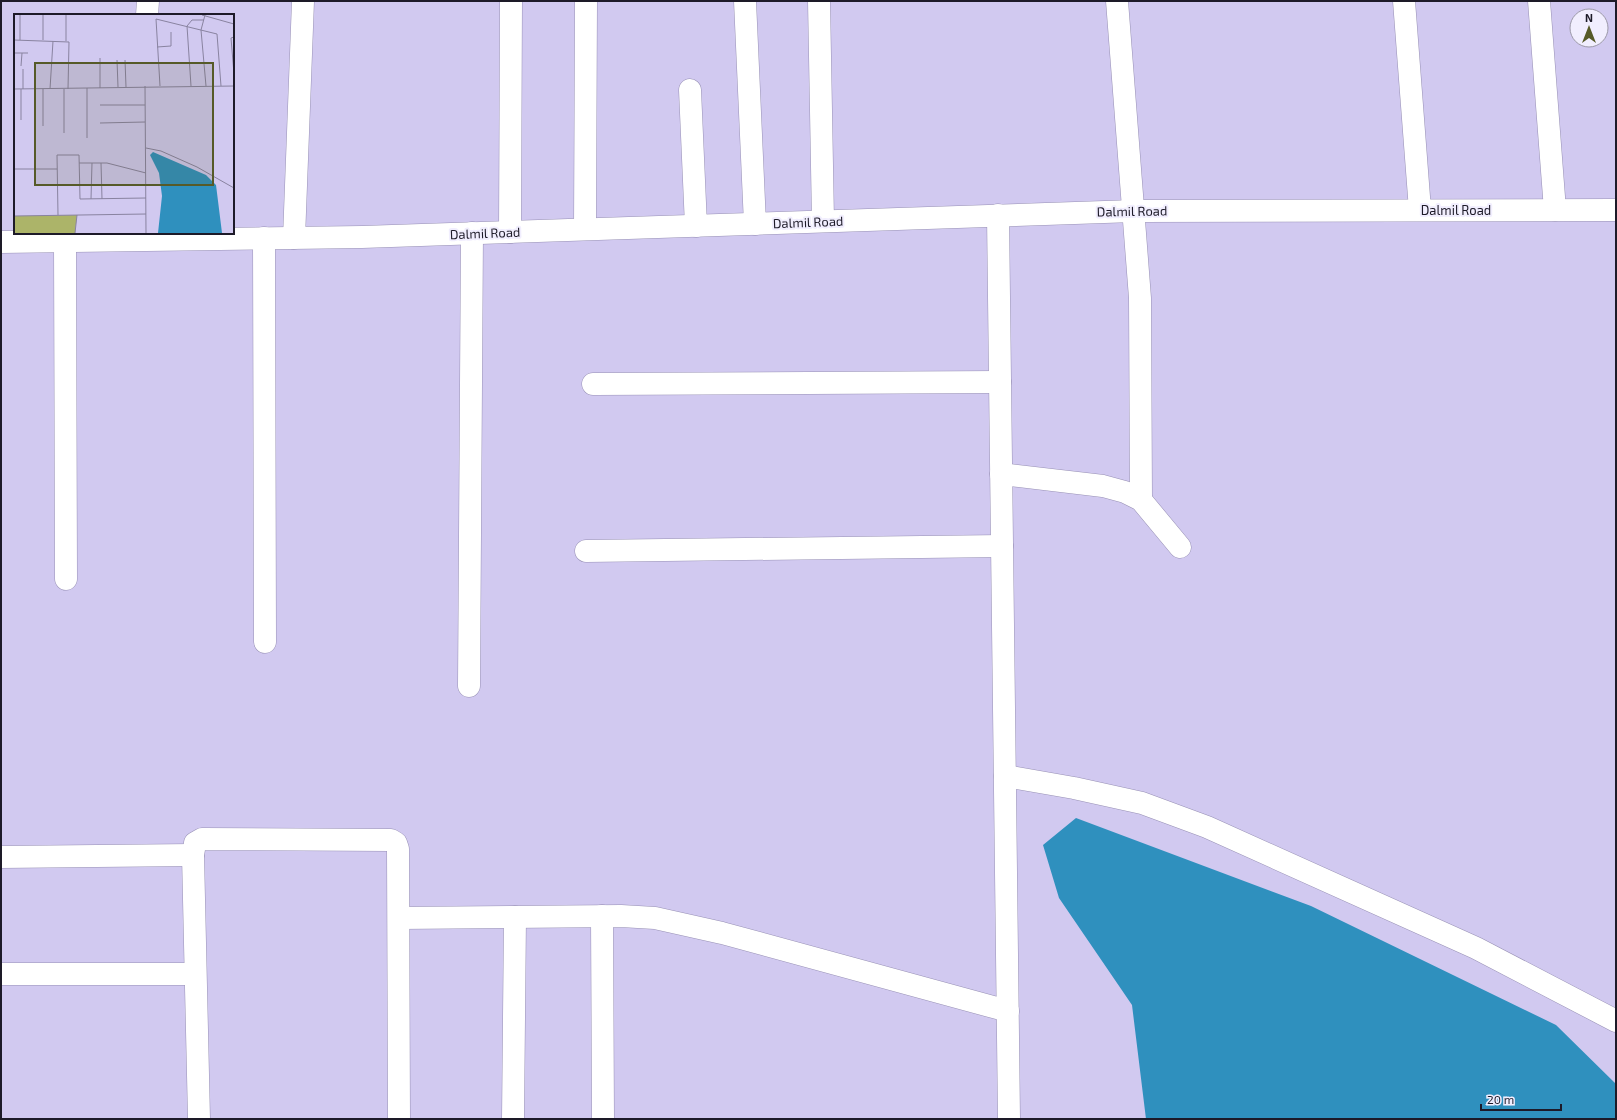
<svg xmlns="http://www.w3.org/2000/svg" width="1617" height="1120" font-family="'Exo 2',sans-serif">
<rect width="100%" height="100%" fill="#d1c9f0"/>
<polygon fill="#2f90be" points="1076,818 1311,906 1556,1025 1616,1084 1616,1119 1146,1119 1132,1005 1059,898 1043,845"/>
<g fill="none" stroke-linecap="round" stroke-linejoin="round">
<g stroke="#9891b5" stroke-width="23">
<g id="minor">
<polyline points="745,1 755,224"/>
<polyline points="819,1 823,221"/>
<polyline points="1117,1 1140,298 1141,500"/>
<polyline points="1404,1 1420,210"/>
<polyline points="1539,1 1555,210"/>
<polyline points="147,15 148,1"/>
<polyline points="690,90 696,226"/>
<polyline points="998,215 1009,1119"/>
<polyline points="585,229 586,1"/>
<polyline points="510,232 511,1"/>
<polyline points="264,238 265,642"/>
<polyline points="294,238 303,1"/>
<polyline points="65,241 66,579"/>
<polyline points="1,242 362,237 1134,211 1616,210"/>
<polyline points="593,384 1000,382"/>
<polyline points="1001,474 1103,486 1125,492 1141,500 1180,547"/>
<polyline points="586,551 1002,546"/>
<polyline points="469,686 472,233"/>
<polyline points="1005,776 1074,788 1142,803 1207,827 1476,948 1616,1021"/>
<polyline points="1,857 193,855"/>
<polyline points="602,916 603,1119"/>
<polyline points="399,918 621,916 655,918 722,933 1008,1011"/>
<polyline points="1,974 195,974"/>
<polyline points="199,1119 193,855 195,843 202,839 391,840 396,843 398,849 399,1119"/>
<polyline points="513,1119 515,917"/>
</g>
</g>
<use href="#minor" stroke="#fff" stroke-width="22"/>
</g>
<g text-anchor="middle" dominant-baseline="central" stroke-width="4" stroke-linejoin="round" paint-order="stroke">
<g font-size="13" fill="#1d1a28" stroke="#f1eefe">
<text x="1456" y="210">Dalmil Road</text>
<text transform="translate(1132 211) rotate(-1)">Dalmil Road</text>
<text transform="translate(808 222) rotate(-2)">Dalmil Road</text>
<text transform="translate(485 233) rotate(-2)">Dalmil Road</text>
</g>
</g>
<g transform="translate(14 14)">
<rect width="220" height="220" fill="#d1c9f0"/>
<path d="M63,201L61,219H0V202Z" fill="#acb469"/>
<path d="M139,138L192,161L202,171L208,219H144L148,182L145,159L136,141Z" fill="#2f90be"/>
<path fill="none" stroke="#8983a0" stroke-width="1" d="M52,1V27M188,1L220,10M191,1L187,16L192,72M220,23L217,24L220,60M0,26L55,28L54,75M6,26V1M29,26V1M143,33L157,32V18M0,39H14M103,46L104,73M111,46L112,73M7,52L8,39M131,72L132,219M146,72L142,5L203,20L207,72M177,72L173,12L178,6H190M86,74V44M0,75L220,72M7,75V106M9,75V55M21,75V54M29,75V112M36,75L39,27M50,75V119M86,91H131M86,109L131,108M73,124V74M132,134L147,137L183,153L220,174M65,149H93L132,159M87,149L88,185M0,155H43M77,185L78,149M44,201L43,141H65L66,185L132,184M0,202L132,200M61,219L63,201"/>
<path fill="#565a28" fill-opacity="0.15" stroke="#565a28" stroke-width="2" d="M21,49H199V171H21Z"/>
<rect width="220" height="220" fill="none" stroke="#1d1a28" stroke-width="2"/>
</g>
<rect width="1617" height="1120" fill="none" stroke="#1d1a28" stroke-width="4"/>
<g transform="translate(1589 28)"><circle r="19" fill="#f1eefe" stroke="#9c99a8"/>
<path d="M0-3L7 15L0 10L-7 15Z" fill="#565a28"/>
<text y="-6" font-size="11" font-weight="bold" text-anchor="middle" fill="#1d1a28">N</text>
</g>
<path d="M1481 1104v6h80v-6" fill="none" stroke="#1d1a28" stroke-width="2"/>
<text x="1487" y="1104" font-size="12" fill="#1d1a28" stroke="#f1eefe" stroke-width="3" paint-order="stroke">20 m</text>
</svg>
